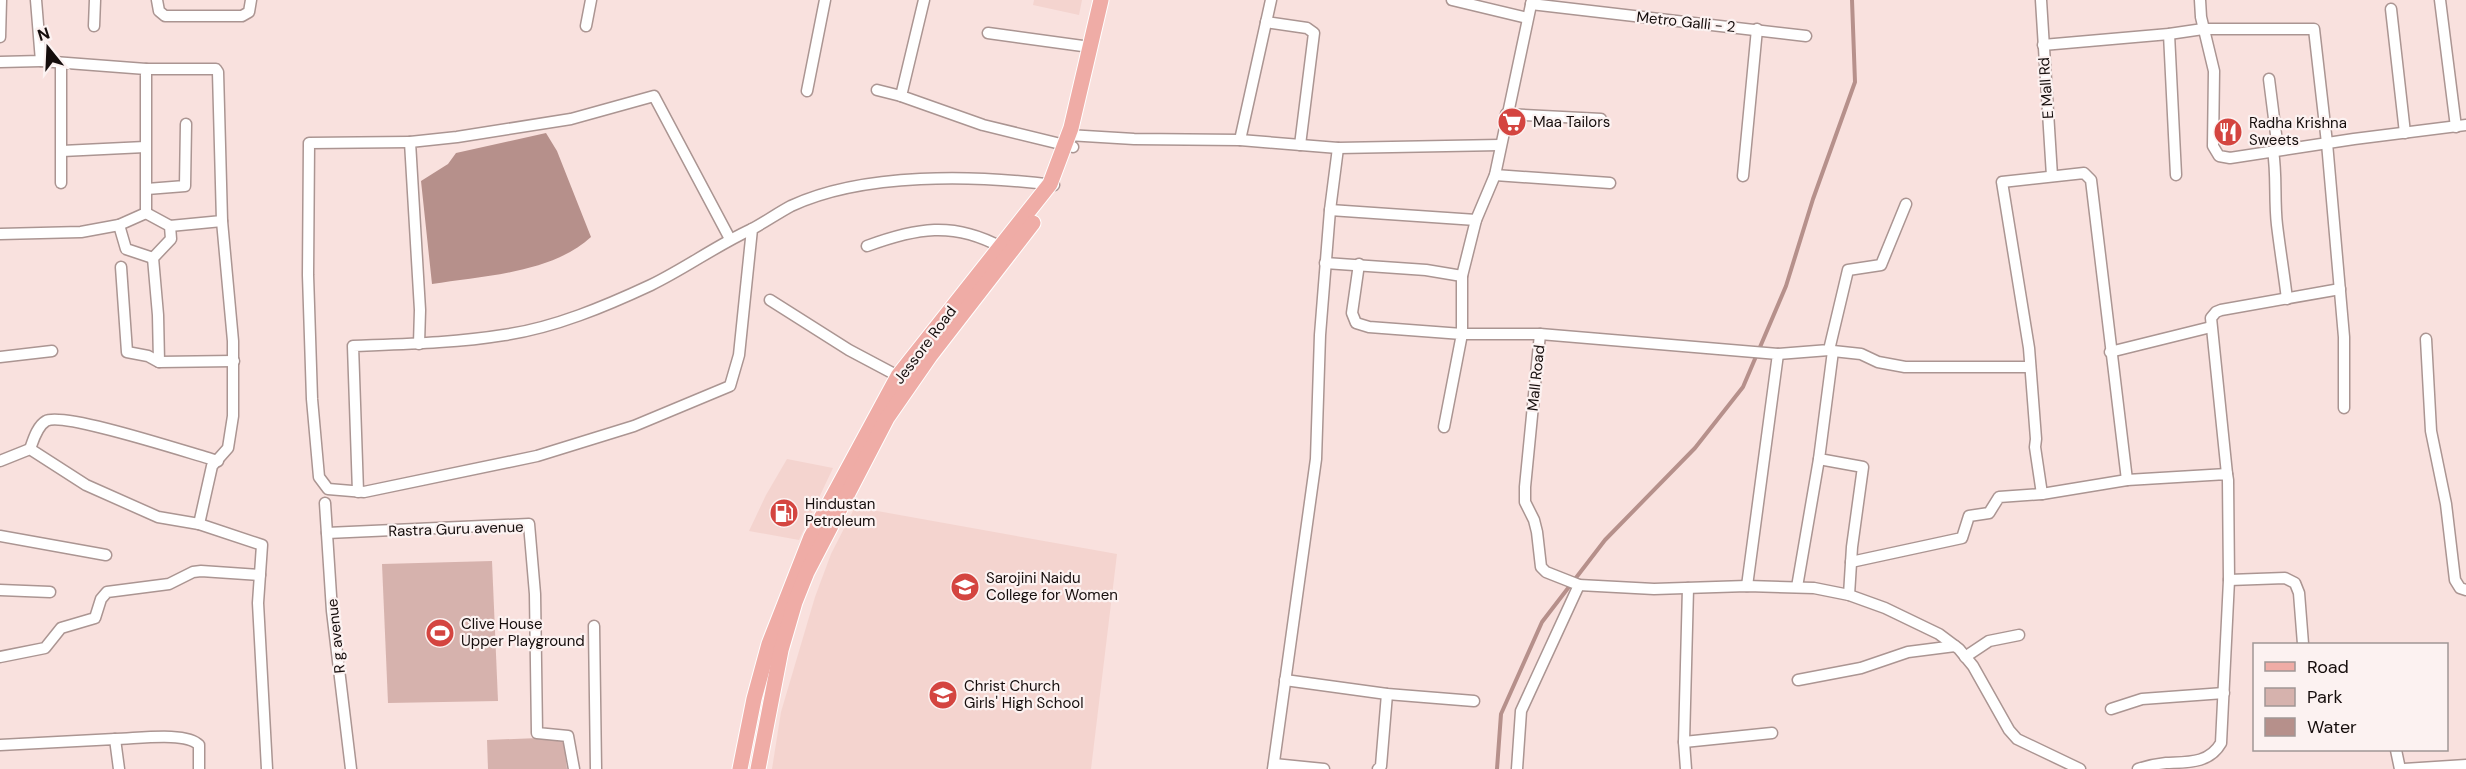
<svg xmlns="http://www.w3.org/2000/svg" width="2466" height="769" font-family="'DM Sans',sans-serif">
<rect width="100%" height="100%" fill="#f9e1de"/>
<g fill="#f4d4cf">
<polygon points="1034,0 1082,0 1079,15 1033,5"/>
<polygon points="787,459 833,468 799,540 749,531 766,495"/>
<polygon points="855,507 1117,554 1091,769 772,769 781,712 815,597 831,554"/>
</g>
<g fill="#d6b2ad">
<polygon points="492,561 498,701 388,703 382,564"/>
<polygon points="563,737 567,769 488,769 487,740"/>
</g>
<path fill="#b6908b" d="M546,133L557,151L591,237C552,273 483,276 432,284L421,181L448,164L456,153Z"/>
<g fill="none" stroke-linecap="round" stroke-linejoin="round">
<polyline stroke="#b6908b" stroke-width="4" points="1497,769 1501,714 1542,622 1605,540 1695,448 1743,387 1786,286 1813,199 1855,82 1852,0"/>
<g stroke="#ab9592" stroke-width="13">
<g id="minor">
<polyline points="157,0 159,11 165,16 242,16 249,12 251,0"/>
<polyline points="924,0 901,96 983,125 1073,147"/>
<polyline points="1452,0 1527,18"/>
<polyline points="2041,0 2052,176"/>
<polyline points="2200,0 2201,17 2214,71 2213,146 2219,156 2230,158 2354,139 2466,125"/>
<polyline points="2440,0 2456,127"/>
<polyline points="1531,4 1806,36"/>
<polyline points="2391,9 2405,133"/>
<polyline points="1266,22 1307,28 1314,33 1300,145"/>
<polyline points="94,26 95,0"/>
<polyline points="586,26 591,0"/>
<polyline points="988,33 1090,47"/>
<polyline points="2169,34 2176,175"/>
<polyline points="0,37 1,0"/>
<polyline points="2043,45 2169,34 2203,29 2314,29 2327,143 2344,337 2344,408"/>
<polyline points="41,61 146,69 146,213"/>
<polyline points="0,62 41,61 36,0"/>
<polyline points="61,63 61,183"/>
<polyline points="146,69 216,69 218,72 222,221 170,226"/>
<polyline points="2269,79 2278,150"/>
<polyline points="877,90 901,96"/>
<polyline points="807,91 825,0"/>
<polyline points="1506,114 1601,119"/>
<polyline points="1068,135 1134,139 1240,140 1338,148 1500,145"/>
<polyline points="1240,140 1271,0"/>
<path d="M410,142L309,143L308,275L312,399L319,477L328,489L364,492L537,456L634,426L730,386L739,355L752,229C765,222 778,213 791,206C864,172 975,175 1054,185"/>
<polyline points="62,151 145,147"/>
<path d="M2273,151C2277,175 2274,200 2277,225C2280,250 2284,274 2287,299"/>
<polyline points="1495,175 1610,183"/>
<polyline points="1743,176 1757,29"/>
<polyline points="147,189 185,186 186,124"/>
<polyline points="1330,210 1476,220"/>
<polyline points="146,213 170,226 171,239 153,258 158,315 159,362"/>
<polyline points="222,221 233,341 233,416 228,448 212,466 199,524 262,545 258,603 267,769"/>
<polyline points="119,225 126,249 153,258"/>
<polyline points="0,234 81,232 119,225 146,213"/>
<path d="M867,246C916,228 953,221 1001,247"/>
<polyline points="1325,263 1426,270 1462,276"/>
<polyline points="1359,264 1352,313 1356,323 1369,327 1462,334 1444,427"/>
<polyline points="121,267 127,352 148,356 159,362 234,361"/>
<polyline points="770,300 849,350 898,376"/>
<polyline points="1540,334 1778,354 1747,586"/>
<polyline points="2426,339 2431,431 2446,504 2455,580 2460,588 2466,590"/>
<polyline points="419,344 420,310 410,142 457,137 571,119 654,96 730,239"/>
<polyline points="1829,350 1833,351 1819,459 1863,467 1852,547 1849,595"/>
<polyline points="1833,351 1861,354 1878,362 1905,367 2030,367"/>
<polyline points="2110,352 2211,327"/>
<polyline points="1778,354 1829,350 1848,270 1881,265 1906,204"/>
<polyline points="0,357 52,351"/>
<path d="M30,449C33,441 37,426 46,421C63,411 192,454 218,461"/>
<polyline points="0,461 30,449 86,485 158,517 199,524"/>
<polyline points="2227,474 2211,318 2216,312 2221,310 2340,289"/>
<path d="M358,492L353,346C403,344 455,343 504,335C554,328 606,306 651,285C686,268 717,245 752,229"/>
<path d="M2042,494L2035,447L2036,439L2029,348L2002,182L2084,173L2091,180L2127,480L2227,474L2228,480L2229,580L2221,743C2209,764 2187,762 2166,763C2156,764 2147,766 2138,769"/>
<polyline points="325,503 332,611 351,769"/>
<polyline points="327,533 529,524 535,594 537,733 568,736 574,769"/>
<polyline points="0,536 106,555"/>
<polyline points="1851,562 1962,538 1969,516 1989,513 1999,497 2042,494 2127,480"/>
<polyline points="2229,580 2285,578 2295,583 2299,593 2303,644"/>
<polyline points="1579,585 1654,589 1747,586 1814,588 1849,595 1885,608 1939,634 1959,649 1973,666 2009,730 2017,739 2080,769"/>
<polyline points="1797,587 1819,459"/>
<polyline points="1688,588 1684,742 1772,733"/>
<polyline points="0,590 50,592"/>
<polyline points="594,626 596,769"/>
<polyline points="0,657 45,648 61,628 95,618 101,599 107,592 169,584 193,572 201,571 260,575"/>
<polyline points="1965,657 1989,641 2019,635"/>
<polyline points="1285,680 1387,694 1474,701"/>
<polyline points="1798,680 1861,668 1908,652 1955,646"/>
<polyline points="2111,709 2142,699 2224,693"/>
<path d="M115,739C135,739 186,731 199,745V769"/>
<polyline points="1684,742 1686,769"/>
<polyline points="0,745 115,739 119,769"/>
<polyline points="2396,750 2400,769"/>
<polyline points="1274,764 1324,769"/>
<polyline points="1273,769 1316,459 1320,335 1330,210 1338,148"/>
<polyline points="1378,769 1381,766 1387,694"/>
<polyline points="1517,769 1521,711 1579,585 1546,572 1541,567 1537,532 1534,520 1525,502 1525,487 1540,334 1462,334 1462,276 1476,220 1495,175 1532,0"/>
<polyline points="2404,769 2466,765"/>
</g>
</g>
<g stroke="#fff" stroke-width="17">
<g id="primary">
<polyline points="740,769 754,699 769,644 811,537 898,376 1050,184 1071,128 1101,0"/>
<polyline points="758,769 781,650 795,602 807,572 887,418 930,356 1033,223"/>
</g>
</g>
<use href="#minor" stroke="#fff" stroke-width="10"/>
<use href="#primary" stroke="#efaca6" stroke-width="15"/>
</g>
<defs>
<g id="supermarket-disc" transform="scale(1.5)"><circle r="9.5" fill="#d44540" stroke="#fcf2f1"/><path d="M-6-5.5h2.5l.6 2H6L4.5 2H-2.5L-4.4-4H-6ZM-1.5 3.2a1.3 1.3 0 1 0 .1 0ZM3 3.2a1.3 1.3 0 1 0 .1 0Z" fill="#fff"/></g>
<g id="restaurant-disc" transform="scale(1.5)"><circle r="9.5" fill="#d44540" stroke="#fcf2f1"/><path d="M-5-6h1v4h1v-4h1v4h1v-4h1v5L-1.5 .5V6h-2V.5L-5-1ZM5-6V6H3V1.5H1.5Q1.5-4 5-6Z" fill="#fff"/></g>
<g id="fuel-disc" transform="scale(1.5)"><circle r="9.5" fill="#d44540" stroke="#fcf2f1"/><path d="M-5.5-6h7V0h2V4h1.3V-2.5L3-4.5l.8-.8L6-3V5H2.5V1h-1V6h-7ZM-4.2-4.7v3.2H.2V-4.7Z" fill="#fff"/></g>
<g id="university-disc" transform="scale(1.5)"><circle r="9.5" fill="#d44540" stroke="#fcf2f1"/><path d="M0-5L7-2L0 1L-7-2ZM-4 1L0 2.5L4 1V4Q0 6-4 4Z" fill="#fff"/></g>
<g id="stadium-disc" transform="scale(1.5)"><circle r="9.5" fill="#d44540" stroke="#fcf2f1"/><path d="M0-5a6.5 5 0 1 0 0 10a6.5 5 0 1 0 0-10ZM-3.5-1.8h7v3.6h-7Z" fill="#fff"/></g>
<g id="school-disc" transform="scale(1.5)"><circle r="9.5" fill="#d44540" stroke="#fcf2f1"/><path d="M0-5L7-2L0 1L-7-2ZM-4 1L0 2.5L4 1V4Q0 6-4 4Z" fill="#fff"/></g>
</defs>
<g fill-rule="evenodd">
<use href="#supermarket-disc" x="1512" y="122"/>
<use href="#restaurant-disc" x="2228" y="132"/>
<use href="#fuel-disc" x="784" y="513"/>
<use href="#university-disc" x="965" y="587"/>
<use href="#stadium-disc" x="440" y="633"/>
<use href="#school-disc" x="943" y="695"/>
</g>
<g text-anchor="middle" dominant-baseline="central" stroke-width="4.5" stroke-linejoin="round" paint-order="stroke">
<g font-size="15" fill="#150d0c" stroke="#fcf2f1">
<text transform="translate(1686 22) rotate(6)">Metro Galli - 2</text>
<text transform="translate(2046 88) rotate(-94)">E Mall Rd</text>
<text transform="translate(925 345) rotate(-53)">Jessore Road</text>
<text transform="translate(1536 378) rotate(-84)">Mall Road</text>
<text transform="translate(456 529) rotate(-2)">Rastra Guru avenue</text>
<text transform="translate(336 636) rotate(-96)">R g avenue</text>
</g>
<g font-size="15" fill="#150d0c" stroke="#fcf2f1" text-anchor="start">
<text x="1533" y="122">Maa Tailors</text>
<text x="2249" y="123">Radha Krishna<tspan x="2249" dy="17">Sweets</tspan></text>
<text x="805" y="504">Hindustan<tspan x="805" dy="17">Petroleum</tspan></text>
<text x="986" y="578">Sarojini Naidu<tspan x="986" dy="17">College for Women</tspan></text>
<text x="461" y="624">Clive House<tspan x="461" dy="17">Upper Playground</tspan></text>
<text x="964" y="686">Christ Church<tspan x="964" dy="17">Girls' High School</tspan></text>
</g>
</g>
<rect x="2253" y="643" width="195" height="108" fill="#fcf2f1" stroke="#a09695" stroke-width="1.5"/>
<rect x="2265" y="662" width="30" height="9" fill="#efaca6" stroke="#a09695" stroke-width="1.5"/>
<text x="2307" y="673" font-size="18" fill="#150d0c">Road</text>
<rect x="2265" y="688" width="30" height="18" fill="#d6b2ad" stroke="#a09695" stroke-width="1.5"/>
<text x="2307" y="703" font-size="18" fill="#150d0c">Park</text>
<rect x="2265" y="718" width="30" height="18" fill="#b6908b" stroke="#a09695" stroke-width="1.5"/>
<text x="2307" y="733" font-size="18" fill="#150d0c">Water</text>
<g transform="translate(48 48) rotate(342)" stroke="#fcf2f1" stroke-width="4.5" paint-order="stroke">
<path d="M0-4.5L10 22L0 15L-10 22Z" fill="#150d0c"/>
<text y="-9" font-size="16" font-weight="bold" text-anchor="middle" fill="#150d0c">N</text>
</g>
</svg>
